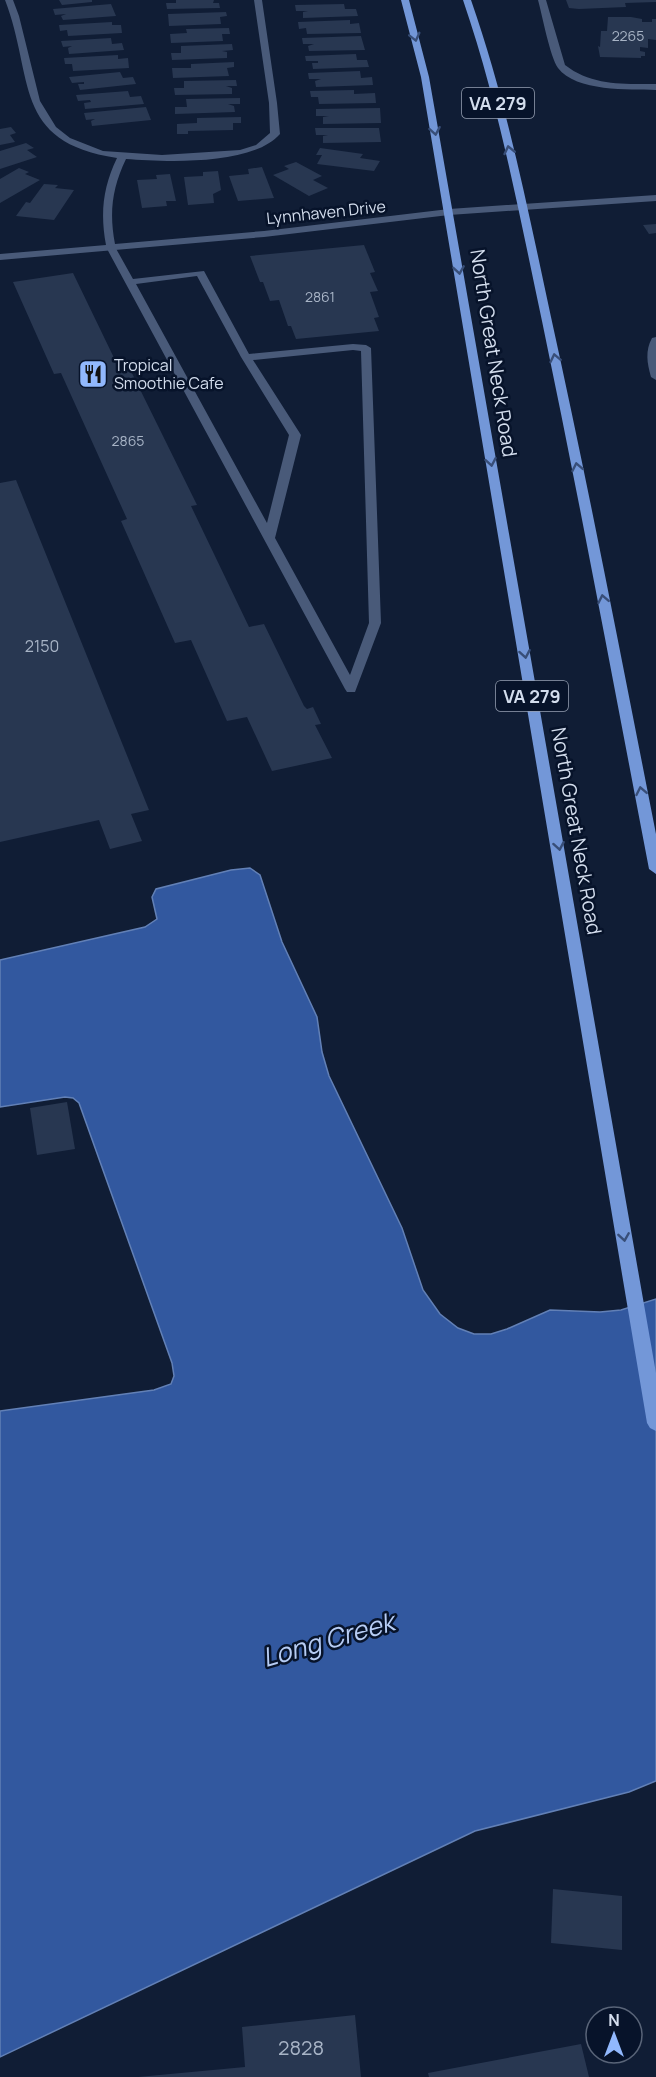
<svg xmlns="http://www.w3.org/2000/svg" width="656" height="2077" font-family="Manrope,sans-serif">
<rect width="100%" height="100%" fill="#101d35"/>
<polygon fill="#32589f" stroke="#6280b6" stroke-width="1.5" points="250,868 260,875 282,942 317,1017 322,1052 329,1076 402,1228 423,1290 440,1314 458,1328 474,1334 491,1334 507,1329 550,1310 600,1312 621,1310 656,1299 656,1781 629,1792 475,1831 0,2057 0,1411 154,1390 171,1384 174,1376 172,1363 79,1103 73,1098 65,1097 0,1107 0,960 145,927 157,919 152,897 156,889 231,870"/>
<g fill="#283751">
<polygon points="59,0 92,0 92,2 62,5"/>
<polygon points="176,0 214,0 213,3 219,3 220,8 167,9 166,3 176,3"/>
<polygon points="566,0 656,0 656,2 625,3 626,7 579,9 569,8"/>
<polygon points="111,4 116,16 63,20 61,16 66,14 55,15 53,9"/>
<polygon points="344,4 345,9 356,9 358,16 303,18 303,12 308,11 296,11 295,5"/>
<polygon points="226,12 227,16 220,17 221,24 169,26 168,14"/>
<polygon points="608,17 631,17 642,19 642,22 652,22 652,19 656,19 656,40 648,39 648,48 640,47 640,51 645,52 645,56 641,56 641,58 600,57 598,46 600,47 601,31 607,31"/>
<polygon points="350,20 350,24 359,23 361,33 307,34 306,28 299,29 298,22"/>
<polygon points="112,22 112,25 121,25 122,33 68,36 67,30 60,31 59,25"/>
<polygon points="229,28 230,34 222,34 223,41 171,43 170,34 187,33 186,29"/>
<polygon points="361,36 365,50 309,51 308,46 314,44 303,44 302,38"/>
<polygon points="111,38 112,44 122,43 124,50 69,54 68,48 72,46 63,47 61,41"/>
<polygon points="232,44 233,50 222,51 227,52 227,58 172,60 171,53 181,53 181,46"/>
<polygon points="356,54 357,60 367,60 369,67 313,69 312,63 318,63 318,61 306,61 305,56"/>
<polygon points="118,55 118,59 128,58 129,68 73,71 72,64 65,64 64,58"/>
<polygon points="234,62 234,67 227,68 229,76 173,78 172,68 191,68 191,64"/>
<polygon points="360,71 361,78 372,77 373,85 316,87 315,81 321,79 309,79 308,73"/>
<polygon points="120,72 123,78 133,77 136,84 80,90 78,84 84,84 84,82 72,83 69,77"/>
<polygon points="236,80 237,86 226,86 232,88 232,94 175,95 174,88 184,88 184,81"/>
<polygon points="354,90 354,94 375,93 376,103 319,104 318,97 311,97 310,91"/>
<polygon points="128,91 130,97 141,96 144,104 85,109 84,103 91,102 90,100 78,101 76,95"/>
<polygon points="240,98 240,104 228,104 234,106 235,112 175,114 175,107 187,107 186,99"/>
<polygon points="146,107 151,120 92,126 91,121 95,119 86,120 84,113"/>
<polygon points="380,108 381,123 323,124 323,117 329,116 316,116 316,109"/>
<polygon points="241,117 241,123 233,123 233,130 188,131 188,134 177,134 177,124 197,123 197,118"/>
<polygon points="11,127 16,133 10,135 15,142 0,145 0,129"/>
<polygon points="315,128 379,128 381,142 323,143 323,136 328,135 316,135"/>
<polygon points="26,143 34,148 27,150 37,157 0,169 0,151"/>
<polygon points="320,148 363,154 360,158 380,161 374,171 317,164 322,155 316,155"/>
<polygon points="296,162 322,176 313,180 328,188 309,196 273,175 289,169 284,166"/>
<polygon points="262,167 274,198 238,201 229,176 249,174 248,169"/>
<polygon points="19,168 29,172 25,174 40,180 0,203 0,179"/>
<polygon points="218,171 221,190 213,194 214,203 188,205 184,177 203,176 203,172"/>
<polygon points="170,174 176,201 166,201 167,206 142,208 137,180 157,179 156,175"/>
<polygon points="44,184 58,185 55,188 74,190 54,220 16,216 26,202 30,203"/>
<polygon points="656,224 656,233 649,234 643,225"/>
<polygon points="364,245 375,272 370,273 378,291 370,292 379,317 374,318 379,331 296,339 291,326 288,326 279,300 270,301 263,282 260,282 250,256"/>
<polygon points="73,273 116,362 126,361 197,505 191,506 249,627 264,624 304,706 307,709 313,707 321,724 315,725 332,758 272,771 247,717 227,721 191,640 175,643 121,521 127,519 61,373 54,374 13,282"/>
<polygon points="16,480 149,810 131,814 142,841 110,849 99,820 0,842 0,483"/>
<polygon points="67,1102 75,1149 37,1155 30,1108"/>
<polygon points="553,1889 622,1896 622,1950 551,1943"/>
<polygon points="355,2015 361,2077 138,2077 245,2067 242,2027"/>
<polygon points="581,2044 589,2077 429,2077 428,2073"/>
</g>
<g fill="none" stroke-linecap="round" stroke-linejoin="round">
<path fill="#495a79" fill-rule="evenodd" d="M108,245H114L133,279L204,271L249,354L353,344L366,345L371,348L381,623L355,692H347L345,689L106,247ZM197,276L241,357L289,435L267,523L136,284ZM353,350L361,351L369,623L350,675L275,538L301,435L253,360Z"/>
<g fill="#495a79" fill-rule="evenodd">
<path d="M5,0H13L19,16L40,101L56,127L70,138L103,151L162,155L240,150L256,145L270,133L269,103L254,0H262L277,103L280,134C252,166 166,162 126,159C112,188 109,213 115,244L264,231L449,209L656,195V201L449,215L264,237L0,260V254L106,245C100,213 103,187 117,158C11,142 35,78 5,0Z"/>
<path d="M538,0H546L565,65C592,86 624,84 656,84V90C629,89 576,92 558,68C550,57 542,14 538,0Z"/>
<path d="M656,337V380L651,377C647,363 645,351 652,338Z"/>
</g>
<g fill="#7397d8" fill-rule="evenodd">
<polygon points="401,0 409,0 429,77 656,1373 656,1431 650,1428 647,1423 421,77"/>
<path d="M463,0H471C507,103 528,210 551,317C589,489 622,661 656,834V874L649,869C614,686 580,503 542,321C519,213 499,105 463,0Z"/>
</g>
</g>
<defs><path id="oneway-chevron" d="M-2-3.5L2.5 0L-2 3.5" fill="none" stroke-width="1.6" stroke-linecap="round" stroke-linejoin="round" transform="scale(1.5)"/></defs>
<g stroke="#384e78">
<use href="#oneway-chevron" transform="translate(415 37) rotate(76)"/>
<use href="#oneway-chevron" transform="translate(435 131) rotate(80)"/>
<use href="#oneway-chevron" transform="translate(509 150) rotate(-103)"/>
<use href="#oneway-chevron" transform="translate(459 270) rotate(81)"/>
<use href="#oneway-chevron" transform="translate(555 358) rotate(-102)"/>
<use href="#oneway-chevron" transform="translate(491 462) rotate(80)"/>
<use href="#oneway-chevron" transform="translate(577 467) rotate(-101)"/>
<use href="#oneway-chevron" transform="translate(603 599) rotate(-101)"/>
<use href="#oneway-chevron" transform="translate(525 654) rotate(80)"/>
<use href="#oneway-chevron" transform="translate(641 791) rotate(-101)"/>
<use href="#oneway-chevron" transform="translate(559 846) rotate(80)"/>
<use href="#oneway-chevron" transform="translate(624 1237) rotate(81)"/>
</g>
<defs>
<g id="restaurant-square" transform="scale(1.5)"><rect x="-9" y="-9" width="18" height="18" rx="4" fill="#91b8fd" stroke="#07132a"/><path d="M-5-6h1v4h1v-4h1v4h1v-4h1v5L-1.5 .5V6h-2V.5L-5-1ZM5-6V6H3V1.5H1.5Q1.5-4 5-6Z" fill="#111"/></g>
</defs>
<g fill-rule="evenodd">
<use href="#restaurant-square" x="93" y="374"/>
</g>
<g text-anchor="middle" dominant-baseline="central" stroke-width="5" stroke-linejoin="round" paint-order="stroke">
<g font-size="14" fill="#a8b4c6">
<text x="628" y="35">2265</text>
<text x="320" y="296">2861</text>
<text x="128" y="440">2865</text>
</g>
<g font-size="16" fill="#d3dded" stroke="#07132a">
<text transform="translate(326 212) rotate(-6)">Lynnhaven Drive</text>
</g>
<g font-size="16" fill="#d3dded" stroke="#07132a" text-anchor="start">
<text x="114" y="365">Tropical<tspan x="114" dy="18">Smoothie Cafe</tspan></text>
</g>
<g font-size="16" fill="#a8b4c6">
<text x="42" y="646">2150</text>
</g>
<g fill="#07132a" stroke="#96a0b2" stroke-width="1.5">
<rect x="462" y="88" width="72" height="30" rx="4.5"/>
<rect x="496" y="681" width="72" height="30" rx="4.5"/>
</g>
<g font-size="18" font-weight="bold" fill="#d3dded">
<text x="498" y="103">VA 279</text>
<text x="532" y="696">VA 279</text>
</g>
<g font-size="20" fill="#d3dded" stroke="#07132a">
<text transform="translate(494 353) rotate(81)">North Great Neck Road</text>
<text transform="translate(577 831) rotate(80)">North Great Neck Road</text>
</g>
<g font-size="20" fill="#a8b4c6">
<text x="301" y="2047">2828</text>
</g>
<g font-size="26" font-style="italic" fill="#b7cdf5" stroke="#07132a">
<text transform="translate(328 1639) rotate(-16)">Long Creek</text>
</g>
</g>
<g transform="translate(614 2035)"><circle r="28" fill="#07132a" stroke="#596478" stroke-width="1.5"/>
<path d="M0-4.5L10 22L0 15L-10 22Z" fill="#91b8fd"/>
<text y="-9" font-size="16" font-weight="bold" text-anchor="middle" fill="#d3dded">N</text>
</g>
</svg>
